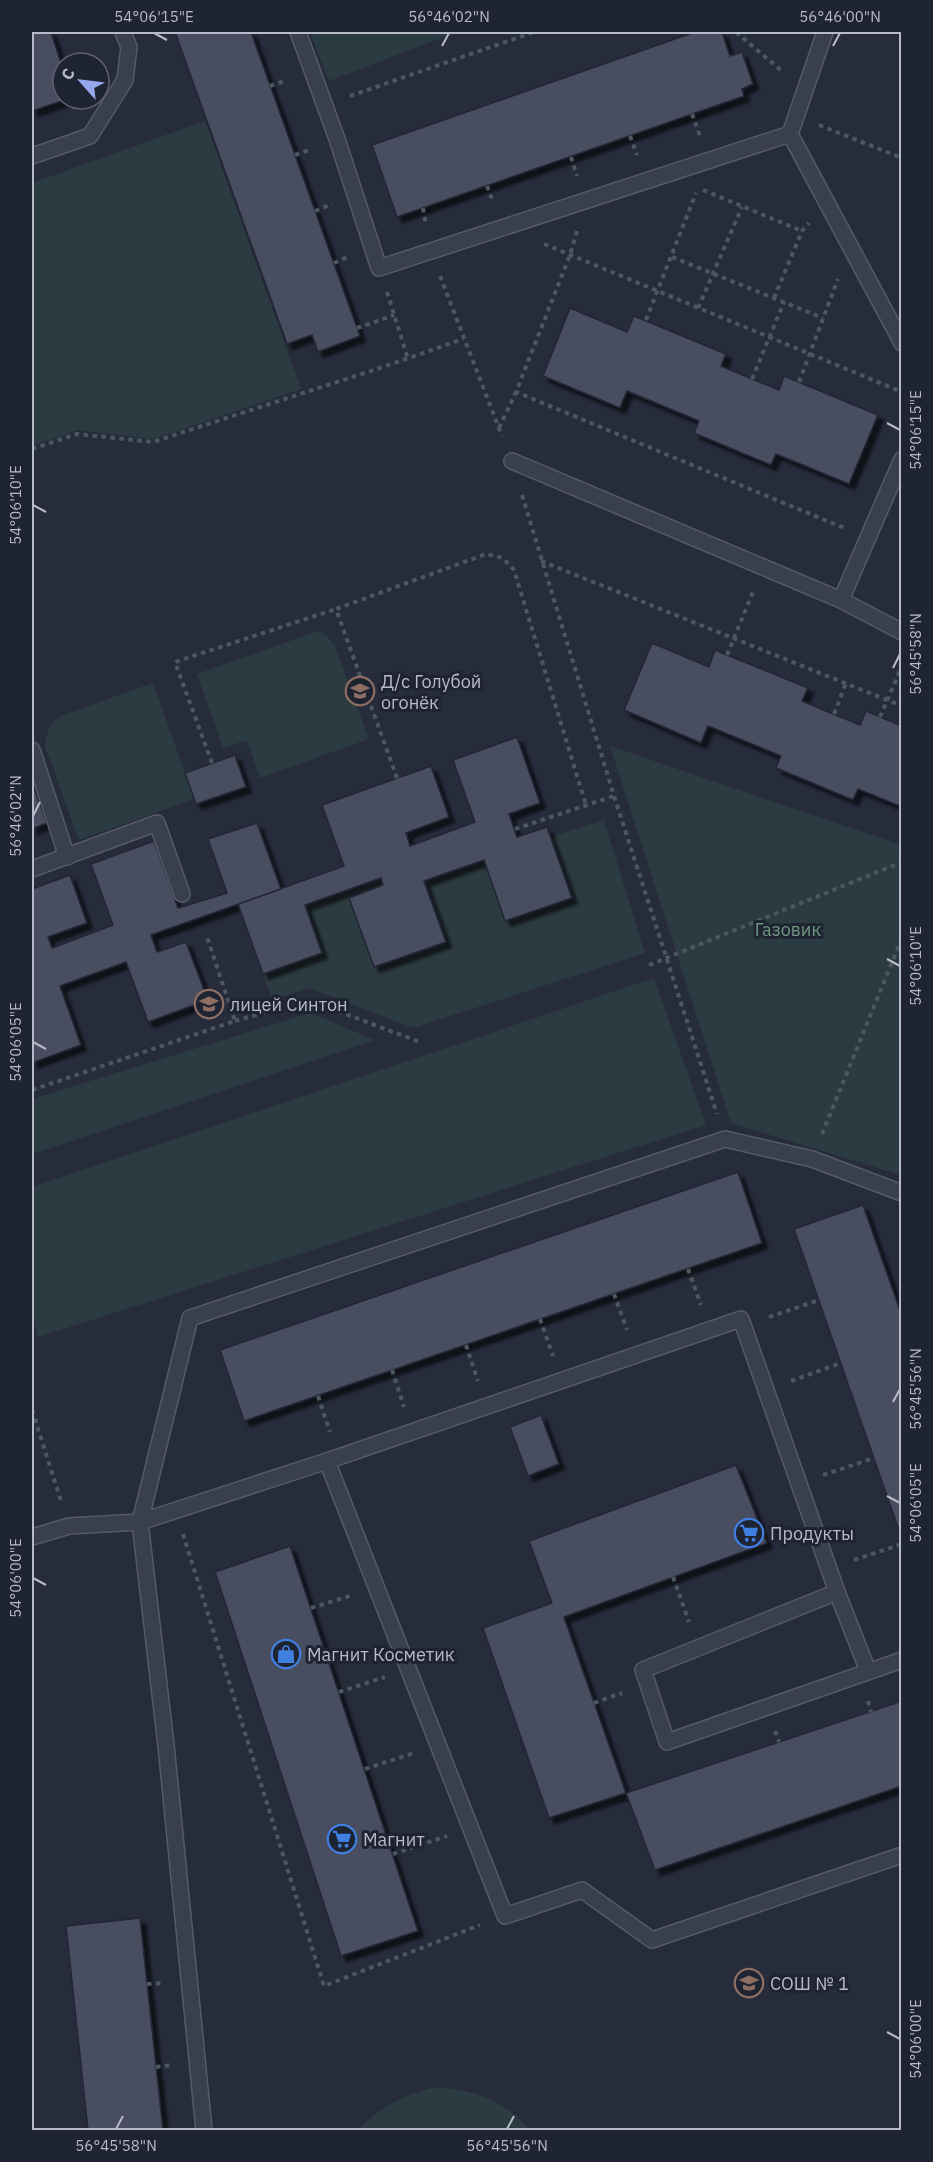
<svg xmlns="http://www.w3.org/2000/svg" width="933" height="2162" font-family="'IBM Plex Sans',sans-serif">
<defs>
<filter id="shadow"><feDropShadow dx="5.5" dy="5.5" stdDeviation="1.5" flood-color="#0009"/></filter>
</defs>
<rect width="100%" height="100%" fill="#272c3c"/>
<g fill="#2c3b41">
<polygon points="310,32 457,32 329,81"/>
<polygon points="205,121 301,389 153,439 78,430 32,446 32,183"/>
<polygon points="318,631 328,637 335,646 369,739 260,778 247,740 223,748 197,674"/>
<path d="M153,683L194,799L79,840L45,746C46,731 51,722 63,715Z"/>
<polygon points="610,746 901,845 901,1175 731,1123"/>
<polygon points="604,820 645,953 413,1028 309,988 272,1000 263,974 322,953 305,905 381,878 445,942 424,881 484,860 505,921 571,898 550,837"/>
<polygon points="654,978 706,1125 38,1337 32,1316 32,1187"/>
<polygon points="310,1013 375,1040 32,1154 32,1099"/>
<path d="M432,2088C469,2087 506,2101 530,2130H358C379,2108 402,2095 432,2088Z"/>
</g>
<g fill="#484d60" stroke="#212634" stroke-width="1.5" filter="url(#shadow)">
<polygon points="32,32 51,32 63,69 63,99 68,99 32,111"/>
<polygon points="175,32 251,32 360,336 318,352 312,335 287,344"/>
<polygon points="695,32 722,32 730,56 742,52 753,84 742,89 744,96 397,217 372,145"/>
<polygon points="570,308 627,332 634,316 726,354 721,366 779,390 784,376 878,415 849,484 776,454 771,465 694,433 699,421 627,391 620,408 543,376"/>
<polygon points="652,643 709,667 715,650 808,688 802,701 860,725 866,711 902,726 902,807 858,789 853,800 776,768 781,756 708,726 701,743 624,710"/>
<polygon points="517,737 540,803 509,814 517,837 547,827 572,898 505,921 484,860 424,881 446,942 374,967 349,898 383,885 381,878 305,905 322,953 263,974 238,904 344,866 322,805 431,766 449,817 406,833 410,846 475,822 453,760"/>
<polygon points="235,755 246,787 196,804 185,773"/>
<polygon points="34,788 47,823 32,829 32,789"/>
<polygon points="257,823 281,889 151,935 157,952 186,942 208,1000 148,1022 126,962 60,986 81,1045 32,1063 32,889 70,875 87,923 48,937 52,948 113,925 91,864 154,841 178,908 227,893 208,839"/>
<polygon points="738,1172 762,1243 244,1421 220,1350"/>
<polygon points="863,1205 902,1316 902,1539 794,1229"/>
<polygon points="541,1415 559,1464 528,1476 510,1427"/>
<polygon points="736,1465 767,1543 564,1617 626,1793 549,1818 483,1628 552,1603 529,1541"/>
<polygon points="290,1546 418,1931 341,1956 215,1572"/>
<polygon points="902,1701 902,1786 655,1870 626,1793"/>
<polygon points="140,1918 163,2130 88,2130 66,1926"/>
</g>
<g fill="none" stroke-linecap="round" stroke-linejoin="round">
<g stroke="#555a68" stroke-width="18">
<g id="lane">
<polyline points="298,32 337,139 379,268 790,134 825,32"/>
<polyline points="790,134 902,343"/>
<polyline points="32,156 90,136 125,80 129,47 123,32"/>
<polyline points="512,461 841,600 902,632"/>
<polyline points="841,600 902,459"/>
<polyline points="32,750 67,857"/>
<polyline points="32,869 157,823 182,894"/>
<polyline points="327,1461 741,1319 837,1592 643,1670 667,1742 902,1660"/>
<polyline points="32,1537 69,1526 140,1522 327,1461 505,1916 582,1890 652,1940 902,1855"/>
<polyline points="837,1592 868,1671"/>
<polyline points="204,2130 166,1745 140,1522 190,1318 725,1139 812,1159 902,1193"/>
</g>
</g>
<g stroke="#4b585f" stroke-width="4" stroke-dasharray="4.5 4.5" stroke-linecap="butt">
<polyline points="736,32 784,73"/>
<polyline points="270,86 287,80"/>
<polyline points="350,96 534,32"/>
<polyline points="692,114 700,136"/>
<polyline points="819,125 902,158"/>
<polyline points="630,136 637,155"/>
<polyline points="295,155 312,149"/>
<polyline points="571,157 577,176"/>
<polyline points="487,186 493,202"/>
<polyline points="703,190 802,231"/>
<polyline points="423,208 426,225"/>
<polyline points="315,211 332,204"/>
<polyline points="577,231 570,255 516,392 844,528"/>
<polyline points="544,244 902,392"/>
<polyline points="672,257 823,318"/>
<polyline points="334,263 348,257"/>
<polyline points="440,276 502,436"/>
<polyline points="387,292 408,359"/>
<polyline points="774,298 802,231 809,223"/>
<polyline points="698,308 742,207"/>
<polyline points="646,320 696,193"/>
<polyline points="357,328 394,315"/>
<polyline points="752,379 784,302"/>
<polyline points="799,382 838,279"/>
<polyline points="499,428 516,392"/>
<polyline points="32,449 77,434 153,442 383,367 463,339"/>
<polyline points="522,495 614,796 717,1114"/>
<polyline points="541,561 902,706"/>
<polyline points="727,655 753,592"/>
<polyline points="834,714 846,683"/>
<polyline points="880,717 902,666"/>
<polyline points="212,763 175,662 336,609"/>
<polyline points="397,778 336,609 486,554 503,558 514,570 586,805"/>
<polyline points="515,829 614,796"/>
<polyline points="649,965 902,862"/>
<polyline points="235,1021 308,1000 420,1042"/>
<polyline points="32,1090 235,1021 207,937"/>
<polyline points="822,1134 902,938"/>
<polyline points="688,1269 701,1305"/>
<polyline points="614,1294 627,1330"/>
<polyline points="769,1317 819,1300"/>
<polyline points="540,1319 553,1356"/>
<polyline points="466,1345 478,1381"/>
<polyline points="392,1370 404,1407"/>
<polyline points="791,1381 841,1363"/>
<polyline points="318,1396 330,1432"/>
<polyline points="32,1410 61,1501"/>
<polyline points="823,1475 874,1458"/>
<polyline points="183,1534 324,1986 480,1925"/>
<polyline points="854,1560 902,1544"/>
<polyline points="673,1577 689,1622"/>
<polyline points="311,1608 353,1595"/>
<polyline points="339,1692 385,1677"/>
<polyline points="868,1701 871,1712"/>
<polyline points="594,1703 622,1693"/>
<polyline points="775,1731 779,1742"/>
<polyline points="365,1769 414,1753"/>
<polyline points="393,1854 447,1836"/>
<polyline points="147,1984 164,1983"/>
<polyline points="156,2067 172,2065"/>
</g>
<use href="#lane" stroke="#3a3f4d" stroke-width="15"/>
</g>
<path fill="none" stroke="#b7bac8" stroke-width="2" d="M154,33L167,40M442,46L449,33M833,46L840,33M887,423L900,430M33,505L46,512M893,668L900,654M33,816L40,802M887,959L900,966M33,1042L46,1049M893,1402L900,1389M887,1496L900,1503M33,1578L46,1585M887,2032L900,2039M116,2129L123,2116M507,2129L514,2116"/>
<defs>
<g id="school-ring" transform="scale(1.5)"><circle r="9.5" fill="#1f2432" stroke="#8d6e63" stroke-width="1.5"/><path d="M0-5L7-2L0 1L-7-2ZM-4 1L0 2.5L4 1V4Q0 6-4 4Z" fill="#8d6e63"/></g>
<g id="supermarket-ring" transform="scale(1.5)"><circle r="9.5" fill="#1f2432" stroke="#3f7fe0" stroke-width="1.5"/><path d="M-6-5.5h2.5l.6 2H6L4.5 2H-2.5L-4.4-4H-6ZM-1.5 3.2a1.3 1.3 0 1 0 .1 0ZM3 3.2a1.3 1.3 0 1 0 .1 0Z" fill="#3f7fe0"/></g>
<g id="shop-ring" transform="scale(1.5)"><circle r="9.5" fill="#1f2432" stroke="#3f7fe0" stroke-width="1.5"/><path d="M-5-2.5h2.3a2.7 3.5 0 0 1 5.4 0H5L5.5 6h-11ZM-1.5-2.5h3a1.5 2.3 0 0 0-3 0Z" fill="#3f7fe0"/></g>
</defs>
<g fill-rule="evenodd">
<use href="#school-ring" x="360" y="691"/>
<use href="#school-ring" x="209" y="1004"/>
<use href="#supermarket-ring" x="749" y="1533"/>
<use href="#shop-ring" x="286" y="1654"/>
<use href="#supermarket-ring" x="342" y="1839"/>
<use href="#school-ring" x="749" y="1983"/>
</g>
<g text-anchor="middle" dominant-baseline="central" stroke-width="6" stroke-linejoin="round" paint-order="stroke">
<g font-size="18" fill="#b7bac8" stroke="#1f2432" text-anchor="start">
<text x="381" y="681">Д/с Голубой<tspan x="381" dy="21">огонёк</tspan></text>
<text x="230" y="1004">лицей Синтон</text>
<text x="770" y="1533">Продукты</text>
<text x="307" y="1654">Магнит Косметик</text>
<text x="363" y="1839">Магнит</text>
<text x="770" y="1983">СОШ № 1</text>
</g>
<g font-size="18" fill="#709680" stroke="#1f2432">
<text x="788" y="929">Газовик</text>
</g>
</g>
<rect width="933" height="2162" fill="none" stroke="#1f2432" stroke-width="66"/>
<g transform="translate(81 81) rotate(298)"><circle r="28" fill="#1f2432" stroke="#5c606e" stroke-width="1.5"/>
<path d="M0-4.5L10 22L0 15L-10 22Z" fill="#95a7ee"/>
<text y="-9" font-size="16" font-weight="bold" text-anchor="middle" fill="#b7bac8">С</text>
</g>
<rect x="33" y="33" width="867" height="2096" fill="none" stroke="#b7bac8" stroke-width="2"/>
<g font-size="15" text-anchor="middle" fill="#b7bac8">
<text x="154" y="22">54°06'15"E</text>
<text x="449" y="22">56°46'02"N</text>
<text x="840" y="22">56°46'00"N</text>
<text transform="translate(916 430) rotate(-90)" y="5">54°06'15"E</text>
<text transform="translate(16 505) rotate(-90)" y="5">54°06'10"E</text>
<text transform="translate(916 654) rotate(-90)" y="5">56°45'58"N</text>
<text transform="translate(16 816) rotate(-90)" y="5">56°46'02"N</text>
<text transform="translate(916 966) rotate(-90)" y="5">54°06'10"E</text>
<text transform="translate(16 1042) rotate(-90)" y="5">54°06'05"E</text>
<text transform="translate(916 1389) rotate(-90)" y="5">56°45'56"N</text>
<text transform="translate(916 1503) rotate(-90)" y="5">54°06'05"E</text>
<text transform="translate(16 1578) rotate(-90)" y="5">54°06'00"E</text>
<text transform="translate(916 2039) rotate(-90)" y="5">54°06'00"E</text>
<text x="116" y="2151">56°45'58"N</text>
<text x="507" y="2151">56°45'56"N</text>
</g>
</svg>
